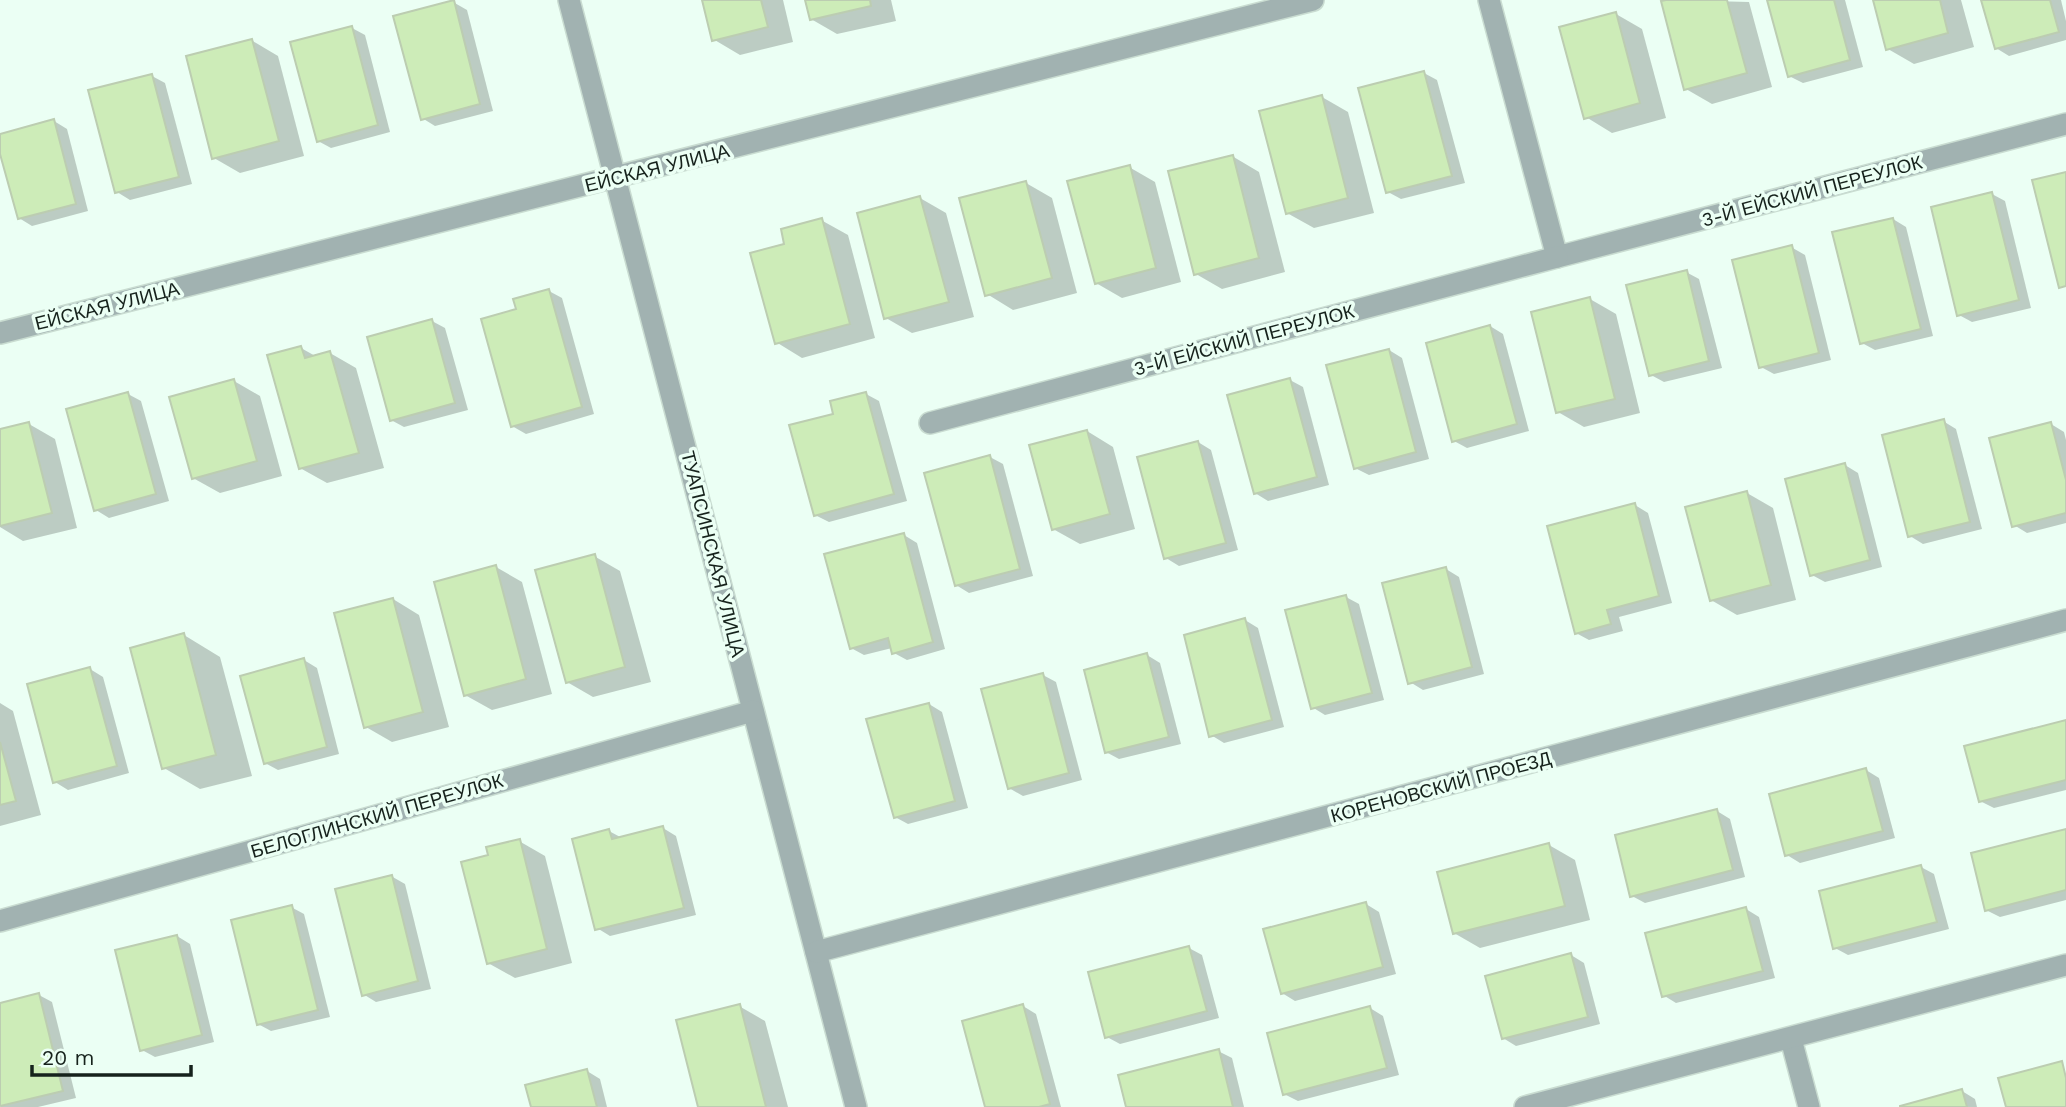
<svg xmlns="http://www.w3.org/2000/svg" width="2066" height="1107" font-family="'Work Sans',sans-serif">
<rect width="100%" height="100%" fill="#ebfff4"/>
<g fill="#0003">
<polygon points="704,0 783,0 793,42 740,55 713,39"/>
<polygon points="807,0 891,0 896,21 837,34 811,19"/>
<polygon points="1673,0 1749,2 1772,87 1712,104 1686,89"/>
<polygon points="1769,0 1845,0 1863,67 1803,83 1789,76"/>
<polygon points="1875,0 1961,0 1974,47 1914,64 1888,49"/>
<polygon points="1983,0 2061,0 2066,21 2066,40 2009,56 1996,48"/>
<polygon points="453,2 467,10 493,111 435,126 422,118"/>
<polygon points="1616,14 1642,29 1666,118 1612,133 1586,117"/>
<polygon points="352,28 365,35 390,132 331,148 318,141"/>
<polygon points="251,40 278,56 304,156 240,173 214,158"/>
<polygon points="1424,73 1437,80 1465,183 1401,199 1388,192"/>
<polygon points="152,76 165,83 192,184 130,200 117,192"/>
<polygon points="1322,97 1348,112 1374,213 1314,228 1287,213"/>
<polygon points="54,121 67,129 88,211 32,226 19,218 0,148 0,136"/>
<polygon points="1232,156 1259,172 1285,272 1222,289 1196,274"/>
<polygon points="1129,167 1155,182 1181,282 1122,298 1096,283"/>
<polygon points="1026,183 1052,198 1077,293 1013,310 987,294"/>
<polygon points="1992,194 2005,201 2031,308 1972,322 1959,315"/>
<polygon points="920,198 946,213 974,317 912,333 886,318"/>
<polygon points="1893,219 1906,227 1933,336 1875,350 1862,343"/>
<polygon points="821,220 848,235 875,338 802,358 776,342 786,245"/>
<polygon points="1791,247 1805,255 1831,360 1774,374 1761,367"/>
<polygon points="1686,272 1699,279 1722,368 1664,382 1651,375"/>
<polygon points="549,291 562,298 594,414 526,434 512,426 518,311"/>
<polygon points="1590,299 1616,314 1640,413 1584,427 1558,412"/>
<polygon points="432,321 445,328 468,410 404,427 391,420"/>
<polygon points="1490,326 1503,334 1529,431 1467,448 1454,441"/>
<polygon points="301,348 317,357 330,353 356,368 384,468 327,483 300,468"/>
<polygon points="1389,350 1402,358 1429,459 1369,475 1355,468"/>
<polygon points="1290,380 1303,387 1329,485 1268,501 1255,493"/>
<polygon points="234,381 260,396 282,476 220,493 193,478"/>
<polygon points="128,394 141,401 169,501 109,518 96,510"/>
<polygon points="866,394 879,401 907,501 829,522 815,515 835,415"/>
<polygon points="1943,421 1956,429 1982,529 1923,544 1910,536"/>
<polygon points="29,424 55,439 77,528 23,541 0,527 0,431"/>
<polygon points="2051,424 2064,432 2066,440 2066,523 2027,533 2014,525"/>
<polygon points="1087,431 1113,447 1135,529 1080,544 1053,529"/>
<polygon points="1198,442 1211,450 1238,550 1179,566 1166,558"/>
<polygon points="990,457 1003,464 1033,576 969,593 956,585"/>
<polygon points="1845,465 1858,473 1882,567 1825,582 1812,575"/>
<polygon points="1747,493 1773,508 1796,600 1737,615 1711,600"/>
<polygon points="1635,505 1648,513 1672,603 1619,617 1623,631 1589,640 1576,633"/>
<polygon points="904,535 917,543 945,649 907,660 894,653 892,648 864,655 851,648"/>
<polygon points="594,556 620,571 651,682 593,697 567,682"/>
<polygon points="496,567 522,582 552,694 492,710 465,695"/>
<polygon points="1446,569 1459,577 1484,674 1423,690 1410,682"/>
<polygon points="1346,597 1359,604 1384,700 1325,715 1312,707"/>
<polygon points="393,599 419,615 449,727 392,742 366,727"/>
<polygon points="1245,620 1258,628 1284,727 1224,743 1211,735"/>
<polygon points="184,635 220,657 252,776 200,789 164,768"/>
<polygon points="1147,655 1160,663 1181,744 1119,759 1106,752"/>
<polygon points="304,660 317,668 339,754 278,770 265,763"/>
<polygon points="90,669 103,677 129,773 68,790 55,782"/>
<polygon points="1043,675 1056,682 1082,780 1023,796 1009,788"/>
<polygon points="0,703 13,711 41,815 0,826"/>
<polygon points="929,704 942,712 968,808 908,824 895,817"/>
<polygon points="2066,722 2066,790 1994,808 1980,801"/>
<polygon points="1866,770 1879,778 1895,838 1800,863 1787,855"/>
<polygon points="1717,811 1730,819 1745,877 1645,903 1632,896"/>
<polygon points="663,828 676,836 696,915 610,936 597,928 609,831 622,838"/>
<polygon points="2066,831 2066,900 2000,917 1986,910"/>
<polygon points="519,841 545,856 572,963 515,978 488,963 490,856"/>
<polygon points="1549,845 1575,860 1590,920 1480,948 1454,933"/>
<polygon points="1921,867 1934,874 1949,929 1848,955 1835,948"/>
<polygon points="391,876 405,884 431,989 376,1002 363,994"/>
<polygon points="1366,904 1379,912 1396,974 1295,1001 1282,993"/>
<polygon points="291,907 304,914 330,1017 271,1031 258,1024"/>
<polygon points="1746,909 1759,917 1775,978 1676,1003 1663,995"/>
<polygon points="177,936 190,944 214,1042 155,1057 142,1050"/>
<polygon points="1189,948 1202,955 1219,1018 1120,1044 1107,1037"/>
<polygon points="1571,955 1584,963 1600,1024 1516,1046 1503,1038"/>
<polygon points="39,995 52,1002 76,1098 38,1107 1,1107 0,1004"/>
<polygon points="739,1006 765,1021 788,1107 700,1107"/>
<polygon points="1023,1006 1036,1014 1061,1107 987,1107"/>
<polygon points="1370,1008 1383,1016 1399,1075 1298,1101 1284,1094"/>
<polygon points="1218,1051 1232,1058 1244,1107 1128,1107"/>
<polygon points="587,1071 600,1079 607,1107 533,1107"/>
<polygon points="1962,1091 1975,1099 1977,1107 1904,1107"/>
</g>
<g fill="#cdecb8" stroke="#bccdb1" stroke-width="2">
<polygon points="454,0 480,104 421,120 393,16"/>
<polygon points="702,0 761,0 768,27 712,41"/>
<polygon points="805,0 870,0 871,6 810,20"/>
<polygon points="1666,0 1727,0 1747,73 1684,90 1661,1"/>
<polygon points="1767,0 1834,0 1850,60 1788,77"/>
<polygon points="1873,0 1940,0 1948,33 1886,50"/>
<polygon points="1981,0 2050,0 2059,32 1995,49"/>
<polygon points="1616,12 1640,103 1584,119 1559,27"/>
<polygon points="352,26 378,125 317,142 290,42"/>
<polygon points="252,39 279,141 212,159 186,56"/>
<polygon points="1424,71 1452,176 1386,193 1358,88"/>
<polygon points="152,74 179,177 115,193 88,90"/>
<polygon points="1322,95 1348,198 1286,214 1259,111"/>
<polygon points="54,119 76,204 18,219 0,154 0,134"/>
<polygon points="1233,155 1259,258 1194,275 1168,171"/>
<polygon points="1130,165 1156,268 1095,284 1067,181"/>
<polygon points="2066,172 2066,286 2059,288 2032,180"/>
<polygon points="1026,181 1052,278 985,296 959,198"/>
<polygon points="1992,192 2019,300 1957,316 1931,207"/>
<polygon points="920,196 949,302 884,319 857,213"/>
<polygon points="822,218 850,324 775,344 750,253 784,244 781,229"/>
<polygon points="1893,218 1921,329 1860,344 1832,232"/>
<polygon points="1792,245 1819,353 1759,368 1732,260"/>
<polygon points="1687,270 1709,361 1649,376 1626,285"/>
<polygon points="549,289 582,407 511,427 481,319 516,309 513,299"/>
<polygon points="1590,297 1615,399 1556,413 1531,312"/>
<polygon points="432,319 455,403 390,421 367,337"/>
<polygon points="1490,325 1517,424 1452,442 1426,343"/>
<polygon points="301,346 305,358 330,351 359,453 299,469 267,355"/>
<polygon points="1389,349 1416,452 1354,469 1326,365"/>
<polygon points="1290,378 1317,477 1254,494 1227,395"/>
<polygon points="234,379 257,461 192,479 169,397"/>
<polygon points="128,392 156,494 94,511 66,409"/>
<polygon points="866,392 894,494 814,516 789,425 833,414 830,401"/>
<polygon points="1944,419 1970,522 1908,537 1882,435"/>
<polygon points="29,422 52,513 0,526 0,429"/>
<polygon points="2051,422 2066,480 2066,513 2012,527 1989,438"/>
<polygon points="1087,430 1110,514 1052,530 1029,445"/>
<polygon points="1198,441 1226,543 1164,559 1137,457"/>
<polygon points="990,455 1020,569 955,586 924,473"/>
<polygon points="1845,463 1870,560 1810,576 1785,479"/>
<polygon points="1747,491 1771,585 1710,601 1685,507"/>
<polygon points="1635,503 1659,596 1607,610 1611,624 1575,634 1547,526"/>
<polygon points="904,533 933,642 892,654 888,638 850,649 824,554"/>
<polygon points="595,554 625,667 566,683 535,570"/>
<polygon points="496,565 526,679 464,696 434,582"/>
<polygon points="1446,567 1472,667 1408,684 1382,583"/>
<polygon points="1346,595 1372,693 1311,709 1285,610"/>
<polygon points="393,598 423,712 364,728 334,613"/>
<polygon points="1245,618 1272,720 1209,737 1184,635"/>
<polygon points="184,633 216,755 162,769 130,648"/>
<polygon points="1147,653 1169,737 1105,753 1084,670"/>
<polygon points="304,658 327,747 264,764 240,676"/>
<polygon points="90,667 117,766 53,783 27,684"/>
<polygon points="1043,673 1069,773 1008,789 981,689"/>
<polygon points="929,703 955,801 894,818 866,719"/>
<polygon points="2066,720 2066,780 1979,802 1964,746"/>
<polygon points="0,742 16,801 0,805"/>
<polygon points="1866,768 1883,831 1785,856 1769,794"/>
<polygon points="1717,809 1733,870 1630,897 1615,835"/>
<polygon points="663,826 684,908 595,930 572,839 609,829 612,839"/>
<polygon points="2066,829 2066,890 1985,911 1971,853"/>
<polygon points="520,839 547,949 487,964 461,862 488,855 486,847"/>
<polygon points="1549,843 1565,906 1453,934 1437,872"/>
<polygon points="1921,865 1937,922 1833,949 1819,891"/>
<polygon points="392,875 418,981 362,996 335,889"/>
<polygon points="1366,902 1383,967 1281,994 1263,929"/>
<polygon points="292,905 318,1010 257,1025 231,920"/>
<polygon points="1746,907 1763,971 1662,997 1645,933"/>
<polygon points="177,935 202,1035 140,1051 115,950"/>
<polygon points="1189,946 1207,1011 1105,1038 1088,972"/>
<polygon points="1571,953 1588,1017 1502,1039 1485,976"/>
<polygon points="39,993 63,1091 0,1106 0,1003"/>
<polygon points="740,1004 766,1107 698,1107 676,1020"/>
<polygon points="1023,1004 1050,1104 1039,1107 985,1107 962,1021"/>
<polygon points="1370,1006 1387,1068 1283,1095 1267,1033"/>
<polygon points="1219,1049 1233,1107 1126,1107 1118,1075"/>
<polygon points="2062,1061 2066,1078 2066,1107 2006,1107 1998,1078"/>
<polygon points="587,1069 597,1107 531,1107 525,1085"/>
<polygon points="1962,1089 1967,1107 1900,1107 1900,1106"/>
</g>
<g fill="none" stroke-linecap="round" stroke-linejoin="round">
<g stroke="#c9dcd1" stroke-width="24">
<g id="street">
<polyline points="569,0 856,1107"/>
<polyline points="1489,0 1557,257 2066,124"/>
<polyline points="0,333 1313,0"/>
<polyline points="930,423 1557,257"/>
<polyline points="0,921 753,711"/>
<polyline points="816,952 2066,620"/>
<polyline points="1791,1039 1809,1107"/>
<polyline points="1525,1107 2066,965"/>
</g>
</g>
<use href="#street" stroke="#a1b2b1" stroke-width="21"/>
</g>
<g text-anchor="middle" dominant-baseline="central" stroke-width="7" stroke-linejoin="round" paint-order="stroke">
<g font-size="19" fill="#16221c" stroke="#ebfff4">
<text transform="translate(657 168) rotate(-14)">ЕЙСКАЯ УЛИЦА</text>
<text transform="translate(1812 191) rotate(-15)">3-Й ЕЙСКИЙ ПЕРЕУЛОК</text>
<text transform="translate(107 306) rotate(-14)">ЕЙСКАЯ УЛИЦА</text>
<text transform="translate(1244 340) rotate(-15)">3-Й ЕЙСКИЙ ПЕРЕУЛОК</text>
<text transform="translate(713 554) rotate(76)">ТУАПСИНСКАЯ УЛИЦА</text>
<text transform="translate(1441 787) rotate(-15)">КОРЕНОВСКИЙ ПРОЕЗД</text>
<text transform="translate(377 816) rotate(-16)">БЕЛОГЛИНСКИЙ ПЕРЕУЛОК</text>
</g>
</g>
<path d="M32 1065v10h159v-10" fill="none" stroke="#16221c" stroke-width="3.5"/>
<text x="42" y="1065" font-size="21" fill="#16221c" stroke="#ebfff4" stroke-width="5" paint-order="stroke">20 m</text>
</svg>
